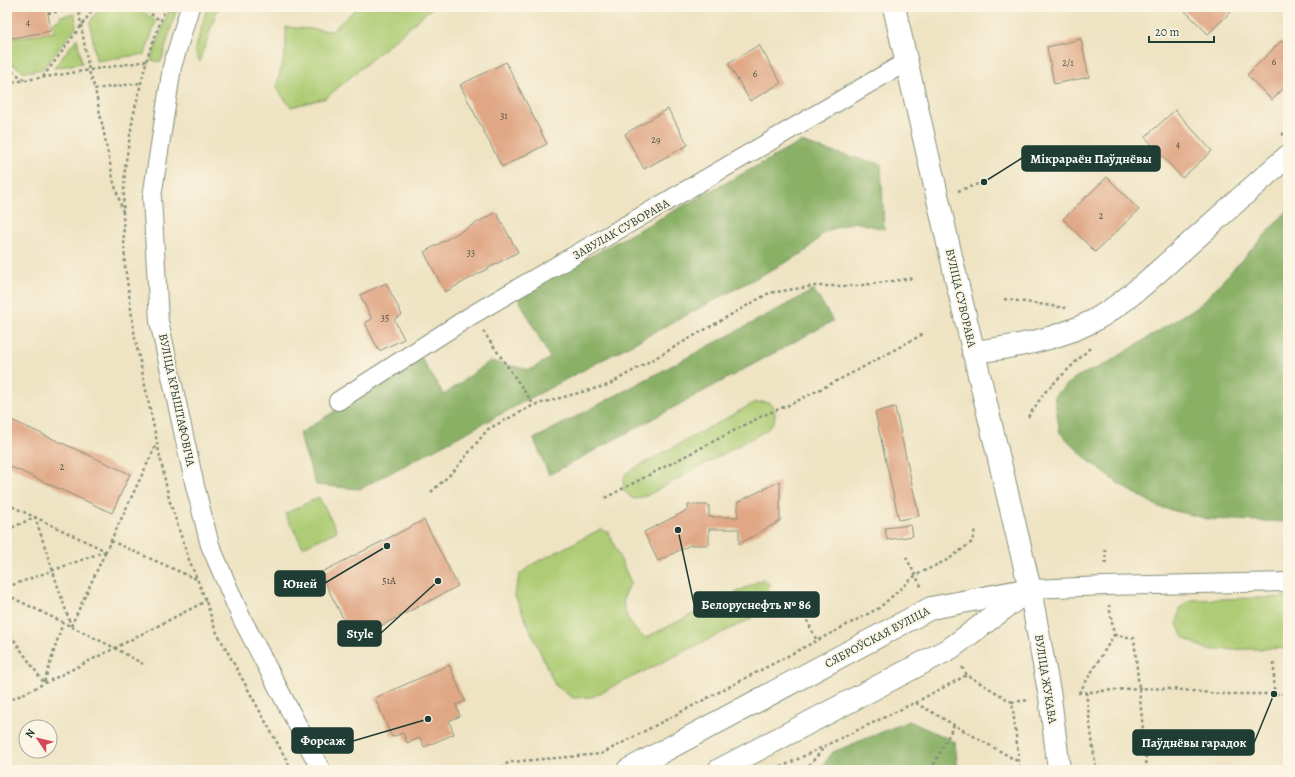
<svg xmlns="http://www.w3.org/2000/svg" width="1295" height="777" font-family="Alegreya,serif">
<rect width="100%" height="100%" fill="#fcf5e5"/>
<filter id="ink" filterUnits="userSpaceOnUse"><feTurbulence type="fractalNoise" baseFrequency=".025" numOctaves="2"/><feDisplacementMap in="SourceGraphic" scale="8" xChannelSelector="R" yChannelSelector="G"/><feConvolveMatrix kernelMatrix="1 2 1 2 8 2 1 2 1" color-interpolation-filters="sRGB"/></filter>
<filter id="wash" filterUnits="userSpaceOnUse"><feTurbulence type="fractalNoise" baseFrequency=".012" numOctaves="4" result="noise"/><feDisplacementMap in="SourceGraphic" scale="16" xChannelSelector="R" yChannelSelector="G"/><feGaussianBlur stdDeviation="0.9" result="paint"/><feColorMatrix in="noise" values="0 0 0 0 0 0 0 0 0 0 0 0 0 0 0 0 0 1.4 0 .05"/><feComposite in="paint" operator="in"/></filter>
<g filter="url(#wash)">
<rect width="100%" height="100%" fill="#eee3c2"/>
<g fill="#aecc74" stroke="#668454">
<polygon points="100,7 103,9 136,7 156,21 145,54 96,61 90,22"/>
<polygon points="170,7 177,7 161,62 151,60"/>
<polygon points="207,7 218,7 200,62 195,51"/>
<polygon points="358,7 433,7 326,98 291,107 276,88 286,49 286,27 332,31"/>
<polygon points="75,14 76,27 43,69 25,72 7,61 7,40 54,32 53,22 59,20 61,16"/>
<polygon points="77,38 82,63 54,68"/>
<path d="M763,402L770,403C778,413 776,421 767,430L646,496L634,499L629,496L623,489L624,480L626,473L754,403Z"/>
<polygon points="319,497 337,531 303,547 285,514"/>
<path d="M601,529L609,533L631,583C628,587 624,593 624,597C621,612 633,630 645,638L763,579L769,584L767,607L750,619L592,697L573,698L555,685L514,594L520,574L533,564Z"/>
<polygon points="1288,597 1288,648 1209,650 1185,639 1177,625 1180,609 1190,600"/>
</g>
<g fill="#8ab066" stroke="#54764d">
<polygon points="801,142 832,152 881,164 884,229 854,222 826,231 805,252 360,489 316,485 299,434 420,356 444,395 490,361 530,370 550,358 517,296"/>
<polygon points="1288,210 1288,522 1208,519 1159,507 1119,484 1089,461 1060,433 1054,396 1076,377 1106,364 1200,305"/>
<polygon points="814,290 833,321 549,475 534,439"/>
<polygon points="909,721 955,742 958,770 819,770 833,752"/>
</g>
<g id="blocks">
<g fill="#e0a785">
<polygon points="7,7 47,7 51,31 7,39"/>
<polygon points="1181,7 1236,7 1208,34"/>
<polygon points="1081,39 1089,77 1054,84 1047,47"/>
<polygon points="1281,41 1288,48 1288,84 1272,100 1247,75"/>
<polygon points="759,45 781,83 750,101 728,63"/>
<polygon points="506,62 547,144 502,167 460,85"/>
<polygon points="668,109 688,145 644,169 625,134"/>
<polygon points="1175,110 1212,151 1182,178 1145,137"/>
<polygon points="1107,177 1139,210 1095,252 1063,219"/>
<polygon points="496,212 518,252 445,292 424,252"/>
<polygon points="386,283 402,315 394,319 404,339 379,351 365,323 372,319 360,295"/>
<polygon points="895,407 919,516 899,520 875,412"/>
<polygon points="7,418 130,474 112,513 7,465"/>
<polygon points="780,481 780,521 739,544 739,529 709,529 709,545 690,545 658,561 644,532 688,510 688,505 709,505 709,517 738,517 738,502"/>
<polygon points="424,520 458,586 354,640 320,573"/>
<polygon points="911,525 913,536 887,540 885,528"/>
<polygon points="449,665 465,701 456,705 460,716 449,721 454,734 424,747 420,738 407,743 403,733 392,737 375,698"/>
</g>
</g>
</g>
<g filter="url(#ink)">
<use href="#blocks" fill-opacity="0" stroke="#86907b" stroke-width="1"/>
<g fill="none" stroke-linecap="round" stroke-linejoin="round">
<g stroke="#86907b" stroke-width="20">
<g id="street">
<polyline points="190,7 172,67 152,197 159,321 195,486 210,545 241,617 321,770"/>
<polyline points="338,401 472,315 906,62"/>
<polyline points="1030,589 1106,586 1288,582"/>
</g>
</g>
<g stroke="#86907b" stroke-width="24">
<g id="secondary">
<path d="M973,352C1014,347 1056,340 1093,321C1125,303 1152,277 1179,253C1215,221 1251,188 1288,156"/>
<polyline points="628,770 931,608 1030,589"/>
<polyline points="719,770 951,648 1026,592"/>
</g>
</g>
<g stroke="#86907b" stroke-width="24">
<polyline id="primary" points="894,7 956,278 1030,589 1050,697 1059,770"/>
</g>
<g stroke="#86907b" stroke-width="2.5" stroke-dasharray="3 3" stroke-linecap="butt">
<polyline points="78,7 89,71 95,89"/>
<polyline points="141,7 161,21"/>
<polyline points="166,7 148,55 141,83 133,117 125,167 123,214 125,266 135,338 169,499 188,557 206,601 215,629 292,770"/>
<polyline points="48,13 79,9"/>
<polyline points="7,68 25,80"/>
<polyline points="43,77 95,7"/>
<polyline points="7,83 147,61"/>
<polyline points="1282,135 1288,130"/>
<polyline points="958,191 984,182"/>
<polyline points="123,212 114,183 95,89 141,83"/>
<polyline points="1004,299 1066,308"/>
<polyline points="483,331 534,405"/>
<polyline points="1028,417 1045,392 1090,348"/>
<polyline points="431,492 454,471 488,429 534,405 608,385 769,293 814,286 856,286 914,278"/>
<polyline points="605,498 762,416 791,404 856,371 923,334"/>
<polyline points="7,504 106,551 157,443"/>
<polyline points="7,530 35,517 71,626"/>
<polyline points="111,541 196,579"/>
<polyline points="1105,549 1106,566"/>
<polyline points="906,557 922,588"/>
<polyline points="7,587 106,551"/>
<polyline points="7,595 115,648 143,664"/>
<polyline points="807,620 817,641"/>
<polyline points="71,626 106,551"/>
<polyline points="7,630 44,683 63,622"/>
<polyline points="1114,635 1134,638 1147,770"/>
<polyline points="1274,663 1274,694"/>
<polyline points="962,667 967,675"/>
<polyline points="1086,692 1096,770"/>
<polyline points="1078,693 1139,688 1173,689 1220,694 1288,694"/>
<polyline points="1079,693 1114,635 1109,605"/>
<polyline points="7,702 115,648 206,601"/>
<polyline points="1012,702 1030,700"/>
<polyline points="916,703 954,725"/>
<polyline points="495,770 510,762 601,754 879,608 916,575 949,559 972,542 975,529"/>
<polyline points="775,770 916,702 967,675 1012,702 1020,770"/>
<polyline points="805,770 824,748"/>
<polyline points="931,770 954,725 1019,762"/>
</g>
<use href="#street" stroke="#fff" stroke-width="18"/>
<use href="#secondary" stroke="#fff" stroke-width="22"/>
<use href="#primary" stroke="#fff" stroke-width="22"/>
</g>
</g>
<g text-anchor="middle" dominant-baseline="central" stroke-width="4" stroke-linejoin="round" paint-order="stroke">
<g font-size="10" fill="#4f5848">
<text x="28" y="22">4</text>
<text x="1274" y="61">6</text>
<text x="1068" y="62">2/1</text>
<text x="755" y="73">6</text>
<text x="504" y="115">31</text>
<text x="656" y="139">29</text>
<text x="1178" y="144">4</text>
<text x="1101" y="215">2</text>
<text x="471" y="252">33</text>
<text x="385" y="317">35</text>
<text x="62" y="466">2</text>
<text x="389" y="580">51А</text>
</g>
<g font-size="12" fill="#1f3d34" stroke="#fcf5e5">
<text transform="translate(621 229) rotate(-30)">ЗАВУЛАК СУВОРАВА</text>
<text transform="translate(961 298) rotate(77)">ВУЛІЦА СУВОРАВА</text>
<text transform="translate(177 400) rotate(78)">ВУЛІЦА КРЫШТАФОВІЧА</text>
<text transform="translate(877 637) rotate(-28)">СЯБРОЎСКАЯ ВУЛІЦА</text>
<text transform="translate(1046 679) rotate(81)">ВУЛІЦА ЖУКАВА</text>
</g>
</g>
<path fill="none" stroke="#1f3d34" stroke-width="1.5" d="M984 182L1022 158M387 546L325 583M678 530L694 604M438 581L381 633M428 719L353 741M1274 694L1254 743"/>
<g fill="#1f3d34" stroke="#fcf5e5" stroke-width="1.5">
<circle cx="984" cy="182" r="4"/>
<circle cx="387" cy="546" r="4"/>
<circle cx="678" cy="530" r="4"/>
<circle cx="438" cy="581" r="4"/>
<circle cx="428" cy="719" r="4"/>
<circle cx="1274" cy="694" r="4"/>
</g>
<g fill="#1f3d34" stroke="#1f3d34" stroke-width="1.5">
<rect x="1022" y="146" width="138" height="25" rx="4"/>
<rect x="275" y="571" width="50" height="25" rx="4"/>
<rect x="694" y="592" width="125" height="25" rx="4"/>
<rect x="338" y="621" width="43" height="25" rx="4"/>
<rect x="292" y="728" width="61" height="25" rx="4"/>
<rect x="1133" y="730" width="121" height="25" rx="4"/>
</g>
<g font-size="13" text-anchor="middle" font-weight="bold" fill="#fff">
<text x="1091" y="163">Мікрараён Паўднёвы</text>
<text x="300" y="588">Юней</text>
<text x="756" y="609">Белоруснефть № 86</text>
<text x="360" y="638">Style</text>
<text x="323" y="745">Форсаж</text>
<text x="1194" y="747">Паўднёвы гарадок</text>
</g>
<rect width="1295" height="777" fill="none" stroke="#fcf5e5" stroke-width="24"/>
<g transform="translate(38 739) rotate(305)"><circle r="19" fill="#fcf5e5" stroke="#a4ab9e"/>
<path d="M0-3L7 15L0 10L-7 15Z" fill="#d1495b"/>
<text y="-6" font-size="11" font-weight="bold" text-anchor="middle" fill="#1f3d34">N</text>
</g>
<path d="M1149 36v6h65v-6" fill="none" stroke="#1f3d34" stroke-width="2"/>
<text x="1155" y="36" font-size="12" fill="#1f3d34" stroke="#fcf5e5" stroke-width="3" paint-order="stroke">20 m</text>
</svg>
